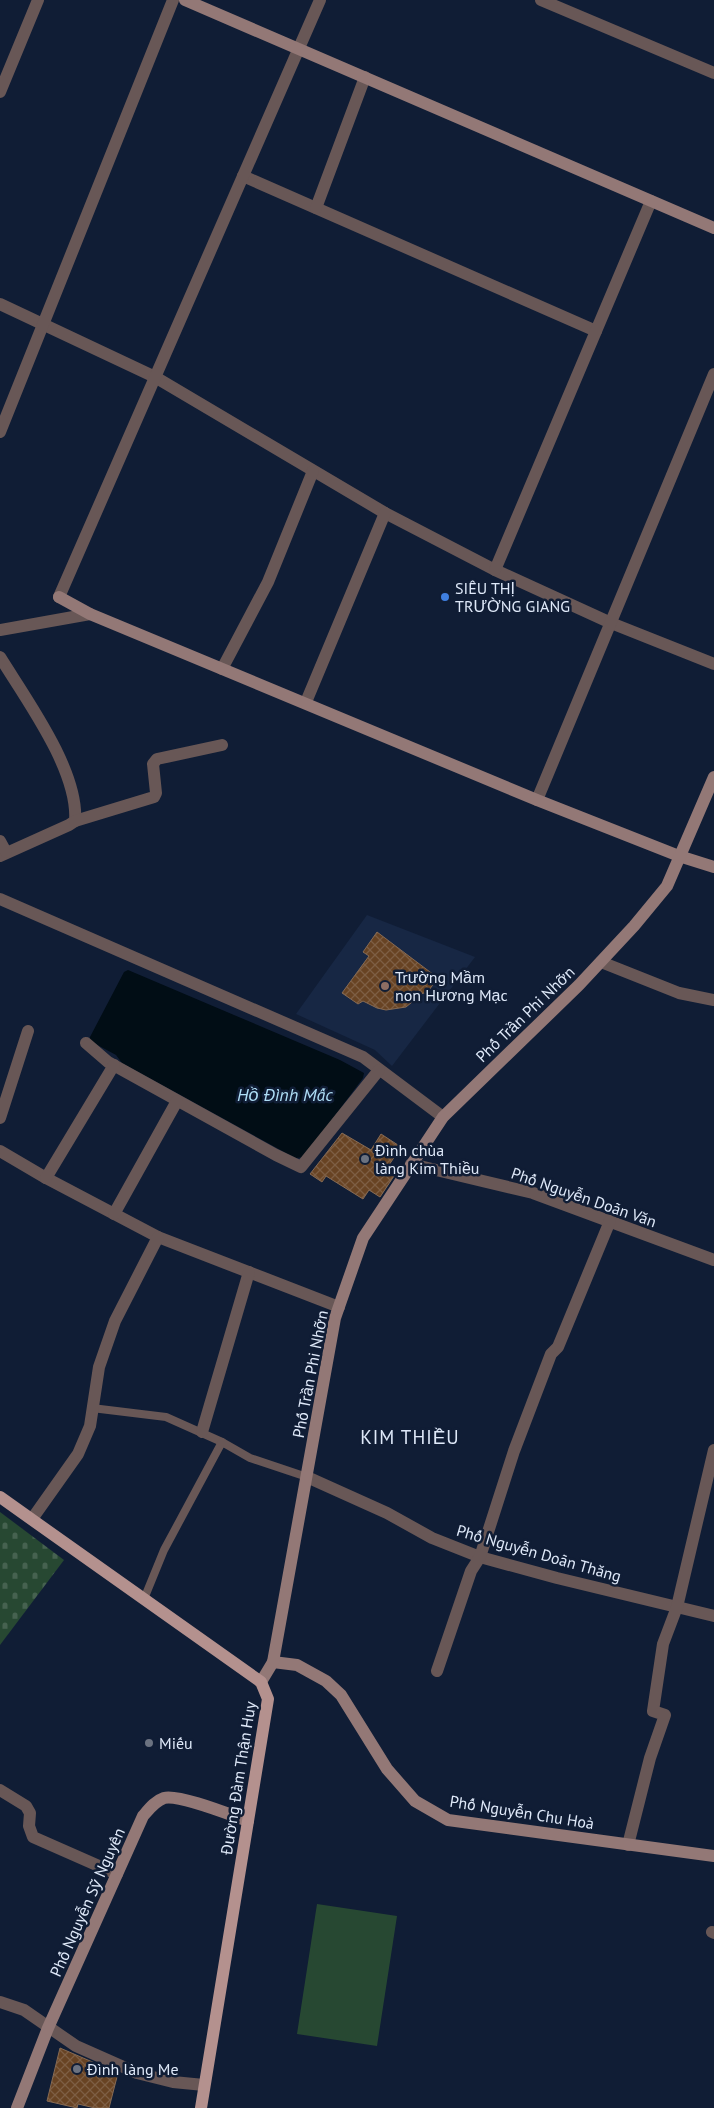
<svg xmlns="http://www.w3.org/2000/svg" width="714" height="2108" font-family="'PT Sans',sans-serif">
<defs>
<pattern id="cemetery-stones" width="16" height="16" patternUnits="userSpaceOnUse" patternTransform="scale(1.25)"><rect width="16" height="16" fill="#274832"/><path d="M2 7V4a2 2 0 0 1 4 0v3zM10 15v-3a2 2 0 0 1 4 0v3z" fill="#466250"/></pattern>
<pattern id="building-cross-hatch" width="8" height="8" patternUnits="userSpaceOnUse" patternTransform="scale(1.25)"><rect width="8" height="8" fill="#684323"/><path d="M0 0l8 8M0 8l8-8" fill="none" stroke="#7d5e44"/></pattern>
</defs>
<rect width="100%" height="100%" fill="#101d35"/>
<polygon fill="#172744" points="367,915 475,957 392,1066 375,1050 296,1014"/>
<polygon fill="#274832" points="317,1904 397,1916 377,2046 297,2034"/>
<polygon fill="url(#cemetery-stones)" points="0,1512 64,1560 0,1645"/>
<polygon fill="#010d15" points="128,970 340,1060 364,1073 363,1078 304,1157 296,1158 286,1153 122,1063 116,1055 90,1041 90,1037 124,972"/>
<g fill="url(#building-cross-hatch)" stroke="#866a53">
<polygon points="377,932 438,978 426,994 423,993 406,1007 386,1010 377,1008 363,1001 358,1004 342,993 369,956 363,952"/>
<polygon points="342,1133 371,1150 381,1134 401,1147 389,1165 398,1170 380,1197 369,1190 363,1199 326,1176 322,1182 310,1174"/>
<polygon points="60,2048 118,2073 109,2108 95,2108 78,2104 77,2108 47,2101"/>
</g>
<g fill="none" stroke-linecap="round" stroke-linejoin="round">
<g stroke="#685756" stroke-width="8">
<polyline points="92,1408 166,1417 222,1442"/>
<polyline points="144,1599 164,1550 222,1442 250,1458 307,1477"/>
</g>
<g stroke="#685756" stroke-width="12">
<polyline points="541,0 714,73"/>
<polyline points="0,92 38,0"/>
<polyline points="243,176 596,331"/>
<polyline points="316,208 365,77"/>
<polyline points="0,304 155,377 385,513 495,570 611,623 714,664"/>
<polyline points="0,432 173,0"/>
<polyline points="495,570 651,201"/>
<polyline points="59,597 320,0"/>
<polyline points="0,630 90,614"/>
<path d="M0,657C26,699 79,771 75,821L69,825L0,856"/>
<polyline points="222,669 268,582 313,471"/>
<polyline points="306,702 385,513"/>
<polyline points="537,800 714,374"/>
<polyline points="75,821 154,797 156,793 153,764 157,759 222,745"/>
<polyline points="0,841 6,852"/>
<polyline points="0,899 363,1057 443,1117"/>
<polyline points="601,962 679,993 714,1000"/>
<polyline points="86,1043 108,1062 276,1155 301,1167 379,1070"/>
<polyline points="0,1118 28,1031"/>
<polyline points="0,1151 46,1178 158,1237 339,1307"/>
<polyline points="411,1164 533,1193 714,1260"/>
<polyline points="46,1178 114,1065"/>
<polyline points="114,1214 177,1101"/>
<polyline points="202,1432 249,1272"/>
<polyline points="307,1477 387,1513 432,1538 480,1557 557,1578 714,1616"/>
<polyline points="32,1519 78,1454 90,1426 99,1367 115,1321 158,1237"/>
<polyline points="437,1671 471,1571 480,1557 514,1451 551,1354 558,1347 610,1221"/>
<polyline points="0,1790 26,1806 30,1813 29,1826 33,1837 117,1874"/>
<polyline points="628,1845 650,1758 665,1715 653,1711 663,1644 677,1607 714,1450"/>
<polyline points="712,1932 714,1933"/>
<polyline points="0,2002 24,2010 76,2046 137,2073 173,2082 204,2085"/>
</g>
<g stroke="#937876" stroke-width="12">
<polyline points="185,0 714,228"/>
<polyline points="59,597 90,614 537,800 679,856 714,867"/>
<polyline points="273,1662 297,1665 326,1681 341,1695 387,1769 415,1801 448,1820 714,1856"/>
<polyline points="261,1682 273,1662 335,1318 363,1238 443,1117 579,985 634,926 667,886 714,777"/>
<path d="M17,2108L48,2028L143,1816C149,1809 155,1801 164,1798C179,1794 231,1815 248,1821"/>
</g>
<polyline stroke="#b4918e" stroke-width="12" points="0,1497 261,1682 268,1699 201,2108"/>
</g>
<circle fill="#3f7fe0" stroke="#101d35" stroke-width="2" cx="445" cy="597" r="5"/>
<circle fill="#8d6e63" stroke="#101d35" stroke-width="2" cx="385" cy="986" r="5"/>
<g fill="#6b7280" stroke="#101d35" stroke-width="2">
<circle cx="365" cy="1159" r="5"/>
<circle cx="149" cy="1743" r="5"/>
<circle cx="77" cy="2069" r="5"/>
</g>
<g text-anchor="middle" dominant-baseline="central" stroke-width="5" stroke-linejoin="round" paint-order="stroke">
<g font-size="16" fill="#dfe9f9" stroke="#101d35" text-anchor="start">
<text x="455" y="588">SIÊU THỊ<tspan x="455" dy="18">TRƯỜNG GIANG</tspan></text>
<text x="395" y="977">Trường Mầm<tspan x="395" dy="18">non Hương Mạc</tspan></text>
<text x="375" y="1150">Đình chùa<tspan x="375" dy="18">làng Kim Thiều</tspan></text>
<text x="159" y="1743">Miếu</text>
<text x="87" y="2069">Đình làng Me</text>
</g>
<g font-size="16" fill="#dfe9f9" stroke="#101d35">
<text transform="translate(525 1014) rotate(-44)">Phố Trần Phi Nhỡn</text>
<text transform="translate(584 1197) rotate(19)">Phố Nguyễn Doãn Văn</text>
<text transform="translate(310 1374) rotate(-79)">Phố Trần Phi Nhỡn</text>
<text transform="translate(539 1553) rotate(16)">Phố Nguyễn Doãn Thăng</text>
<text transform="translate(238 1778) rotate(-81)">Đường Đàm Thận Huy</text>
<text transform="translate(522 1812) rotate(9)">Phố Nguyễn Chu Hoà</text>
<text transform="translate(87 1902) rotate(-66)">Phố Nguyễn Sỹ Nguyên</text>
</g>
<g font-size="18" font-style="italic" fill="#aeddf5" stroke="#101d35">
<text x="285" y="1094">Hồ Đình Mấc</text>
</g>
<g font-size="19" letter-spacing="1" fill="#dfe9f9" stroke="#101d35">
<text x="410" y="1437">KIM THIỀU</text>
</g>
</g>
</svg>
